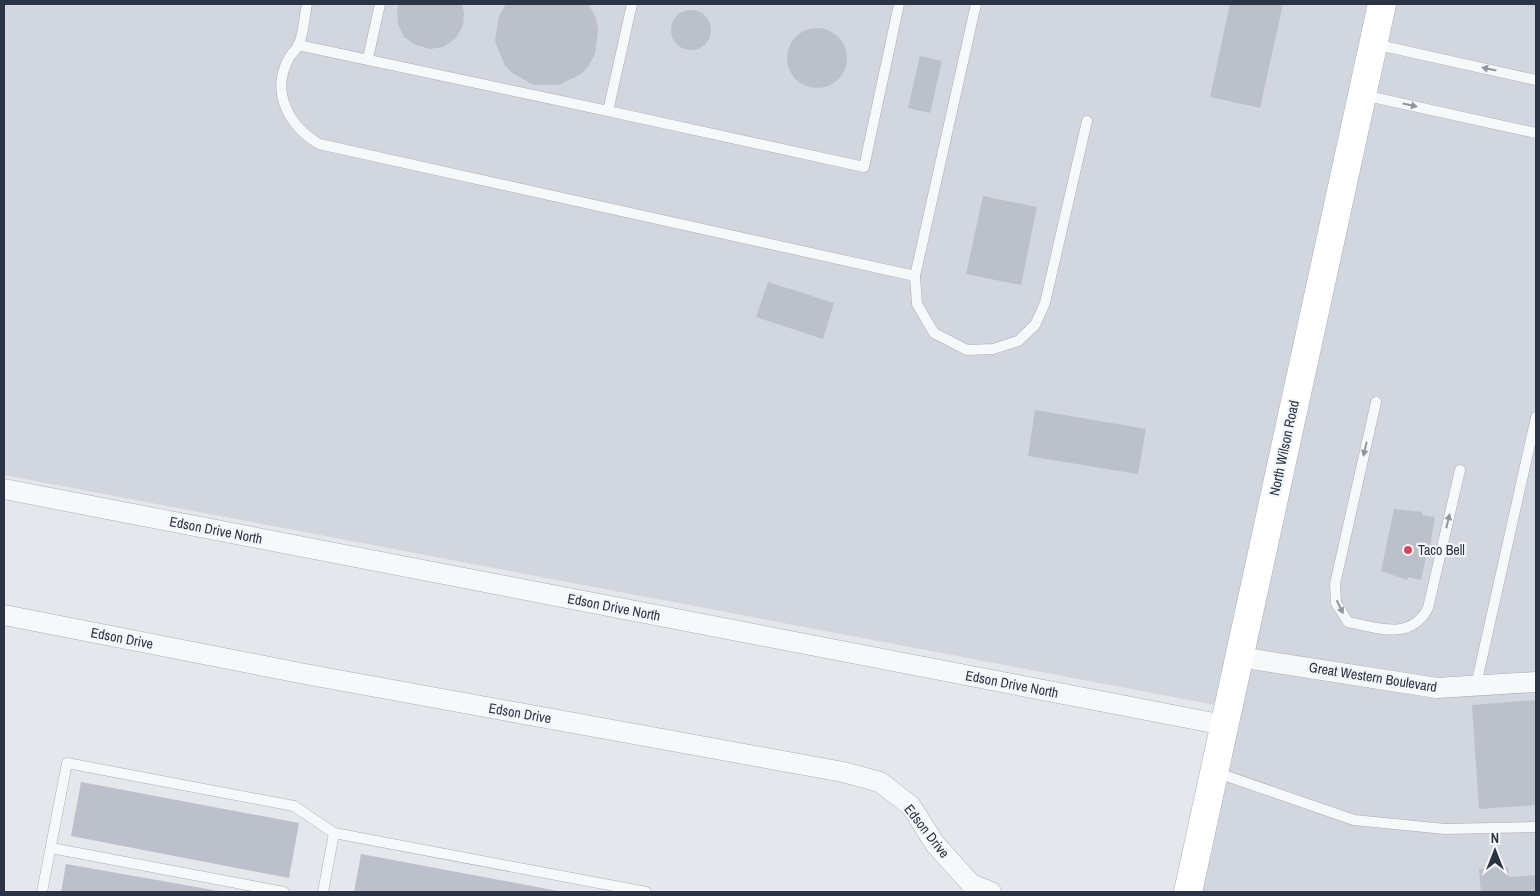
<svg xmlns="http://www.w3.org/2000/svg" width="1540" height="896" font-family="'Archivo Narrow',sans-serif">
<rect width="100%" height="100%" fill="#e4e7ec"/>
<polygon fill="#d2d6de" points="4,4 1536,4 1536,892 1194,892 1231,708 4,475"/>
<g fill="#bbc0ca">
<polygon points="399,4 462,4 464,13 463,26 455,39 443,47 430,49 416,45 404,37 398,24 397,10"/>
<polygon points="506,4 588,4 596,18 598,30 595,54 589,65 581,74 559,85 534,85 512,73 504,64 495,41 499,16"/>
<polygon points="1230,4 1283,4 1260,108 1210,97"/>
<circle cx="691" cy="30" r="20"/>
<circle cx="817" cy="58" r="30"/>
<polygon points="920,56 942,61 930,113 908,108"/>
<polygon points="983,196 1037,207 1021,285 966,274"/>
<polygon points="768,282 834,303 823,339 756,317"/>
<polygon points="1035,410 1146,429 1138,474 1028,456"/>
<polygon points="1394,509 1422,512 1422,515 1435,517 1428,558 1426,557 1421,580 1408,577 1407,580 1381,571"/>
<polygon points="1536,700 1536,805 1479,809 1472,705"/>
<polygon points="81,782 299,823 289,878 71,836"/>
<polygon points="361,854 558,891 558,892 354,892"/>
<polygon points="66,864 219,891 219,892 61,892"/>
<polygon points="1508,867 1509,877 1536,875 1536,892 1481,892 1479,869"/>
</g>
<g fill="none" stroke-linecap="round" stroke-linejoin="round">
<g stroke="#a9aeb7" stroke-width="11">
<g id="lane">
<path d="M307,4C304,17 304,34 298,46C296,50 291,54 289,58C270,92 289,126 319,144L915,276"/>
<polyline points="976,4 915,276 917,304 934,333 967,350 993,349 1018,341 1035,325 1045,303 1087,121"/>
<polyline points="1374,44 1536,80"/>
<polyline points="298,45 608,111 632,4"/>
<polyline points="368,58 380,4"/>
<polyline points="1363,95 1536,133"/>
<polyline points="608,111 864,167 899,4"/>
<path d="M1376,402L1335,584L1336,603L1348,622C1377,628 1411,641 1428,608L1460,470"/>
<polyline points="1476,685 1536,417"/>
<polyline points="1215,772 1354,820 1445,829 1536,827"/>
<polyline points="51,848 284,892"/>
<polyline points="42,892 67,763 294,806 334,833"/>
<polyline points="323,892 334,833 646,892"/>
</g>
</g>
<g stroke="#a9aeb7" stroke-width="21">
<g id="street">
<polyline points="4,489 1224,725"/>
<polyline points="4,615 305,674 843,772 880,782 911,806 935,844 971,884 991,892"/>
<polyline points="1239,657 1437,688 1536,682"/>
</g>
</g>
<g stroke="#a9aeb7" stroke-width="29">
<polyline id="secondary" points="1188,892 1382,4"/>
</g>
<use href="#lane" stroke="#f7f8fa" stroke-width="10"/>
<use href="#street" stroke="#f7f8fa" stroke-width="20"/>
<use href="#secondary" stroke="#fff" stroke-width="28"/>
</g>
<defs><path id="oneway-solid" d="M-6-.8H1V-3.2L6.5 0L1 3.2V.8H-6Z" transform="scale(1.25)"/></defs>
<g fill="#9196a0">
<use href="#oneway-solid" transform="translate(1489 69) rotate(-168)"/>
<use href="#oneway-solid" transform="translate(1410 105) rotate(12)"/>
<use href="#oneway-solid" transform="translate(1365 449) rotate(103)"/>
<use href="#oneway-solid" transform="translate(1448 521) rotate(-77)"/>
<use href="#oneway-solid" transform="translate(1340 607) rotate(64)"/>
</g>
<circle fill="#d1495b" stroke="#f4f6f9" stroke-width="2" cx="1408" cy="550" r="5"/>
<g text-anchor="middle" dominant-baseline="central" stroke-width="4.5" stroke-linejoin="round" paint-order="stroke">
<g font-size="14" fill="#2b3445" stroke="#f4f6f9">
<text transform="translate(1284 448) rotate(-78)">North Wilson Road</text>
<text transform="translate(216 530) rotate(11)">Edson Drive North</text>
<text transform="translate(614 607) rotate(11)">Edson Drive North</text>
<text transform="translate(122 638) rotate(11)">Edson Drive</text>
<text transform="translate(1373 677) rotate(9)">Great Western Boulevard</text>
<text transform="translate(1012 684) rotate(11)">Edson Drive North</text>
<text transform="translate(520 713) rotate(10)">Edson Drive</text>
<text transform="translate(927 831) rotate(52)">Edson Drive</text>
</g>
<g font-size="14" fill="#2b3445" stroke="#f4f6f9" text-anchor="start">
<text x="1418" y="550">Taco Bell</text>
</g>
</g>
<rect width="1540" height="896" fill="none" stroke="#2b3445" stroke-width="10"/>
<g transform="translate(1495 851)" stroke="#f4f6f9" stroke-width="4" paint-order="stroke">
<path d="M0-4L9 19L0 12L-9 19Z" fill="#2b3445"/>
<text y="-8" font-size="14" font-weight="bold" text-anchor="middle" fill="#2b3445">N</text>
</g>
</svg>
